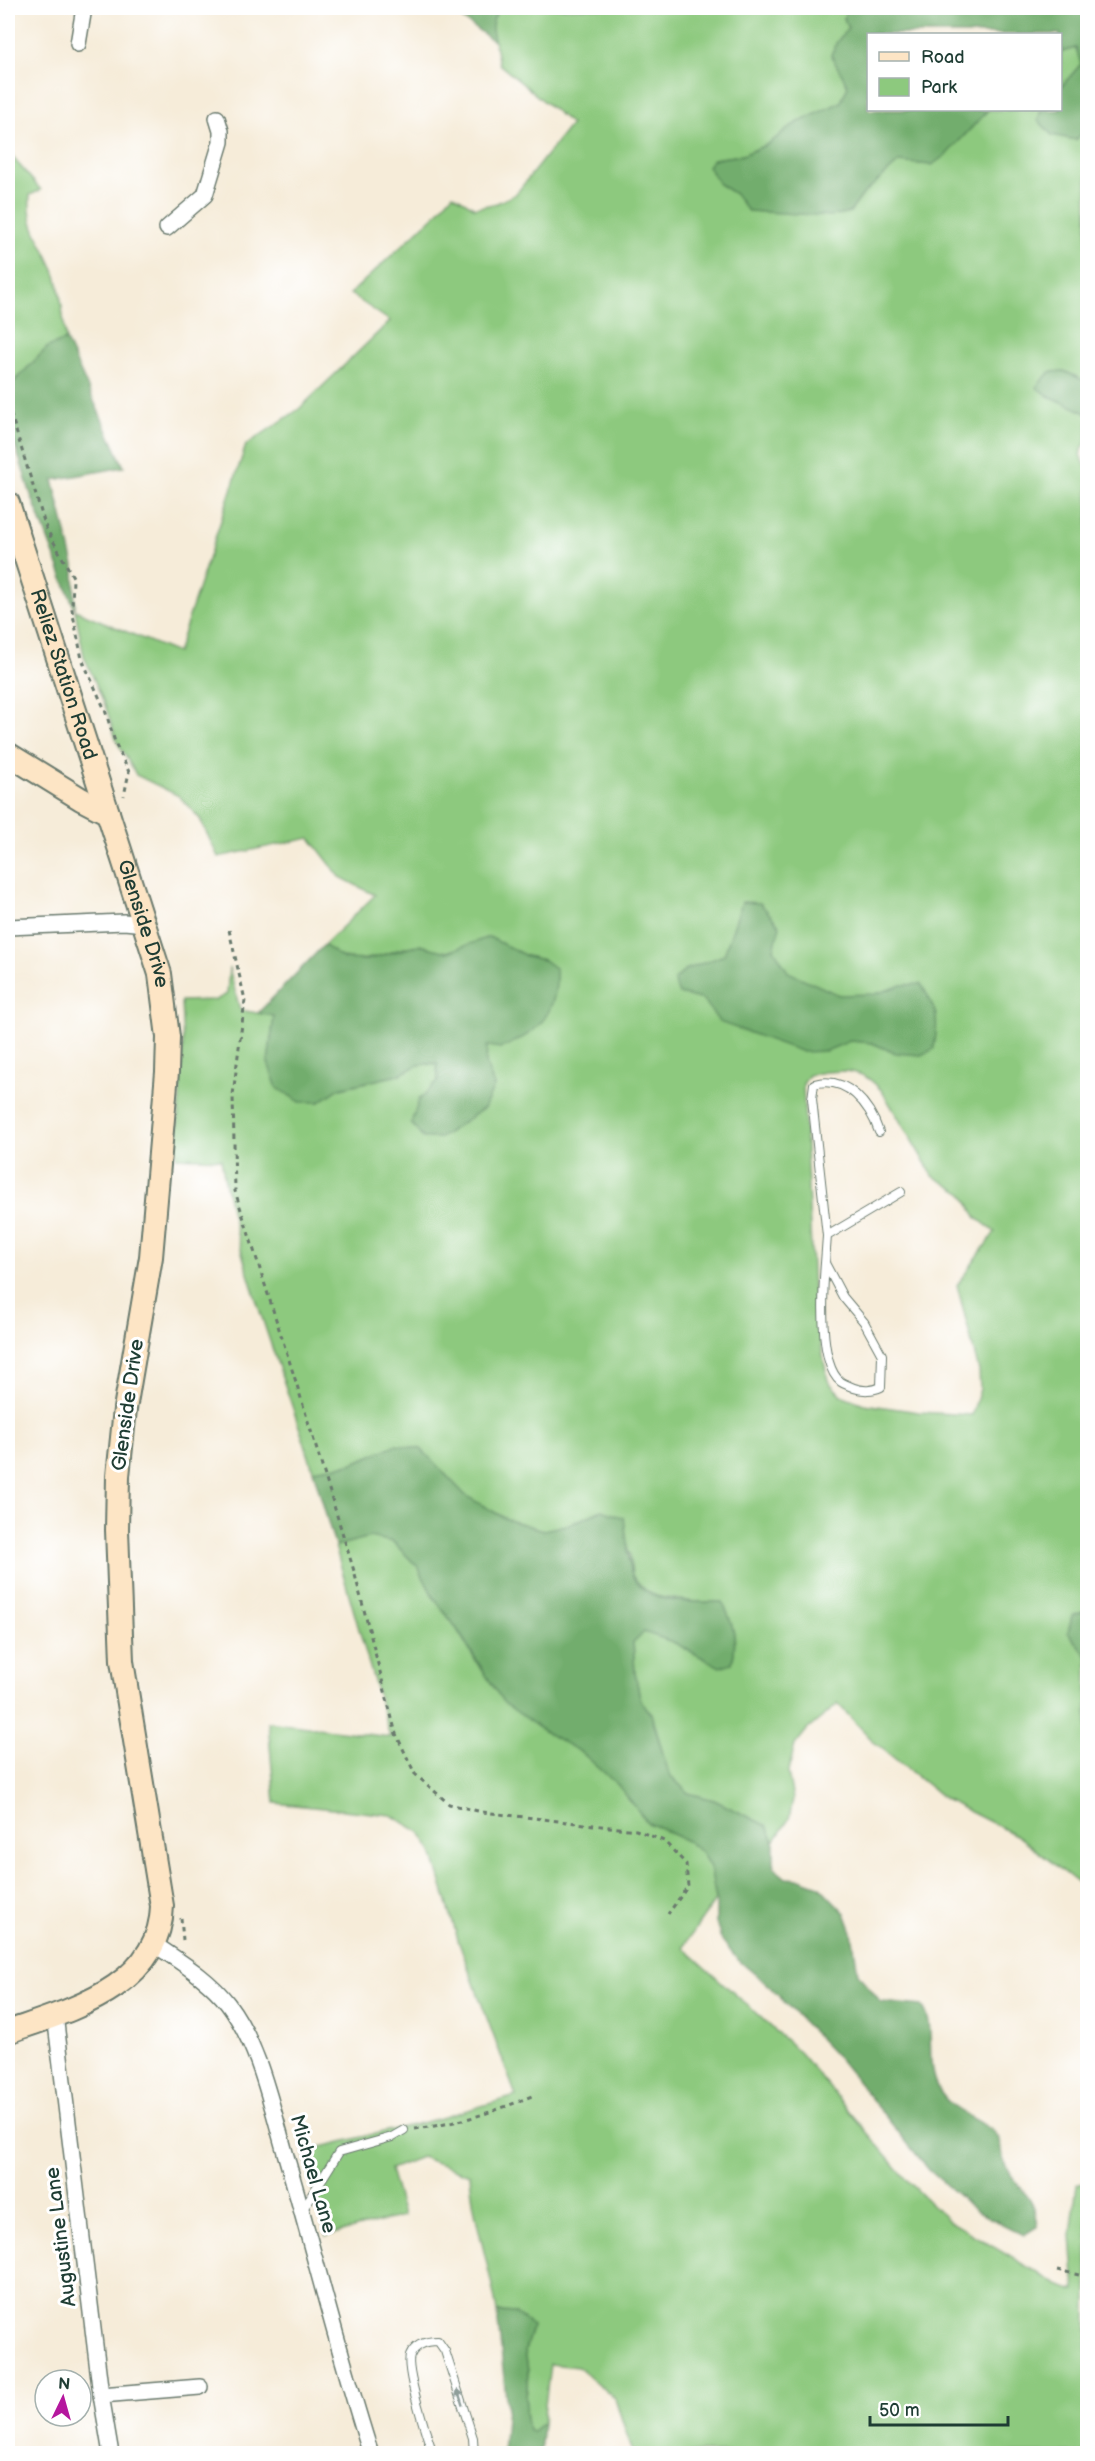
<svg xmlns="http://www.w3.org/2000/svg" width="1095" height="2461" font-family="'Balsamiq Sans',sans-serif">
<rect width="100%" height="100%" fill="#fff"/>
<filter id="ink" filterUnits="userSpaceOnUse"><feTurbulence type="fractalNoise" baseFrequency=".0167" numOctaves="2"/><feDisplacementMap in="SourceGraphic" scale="12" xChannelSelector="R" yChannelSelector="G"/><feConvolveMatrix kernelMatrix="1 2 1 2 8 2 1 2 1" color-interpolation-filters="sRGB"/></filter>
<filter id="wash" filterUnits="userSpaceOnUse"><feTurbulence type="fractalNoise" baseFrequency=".008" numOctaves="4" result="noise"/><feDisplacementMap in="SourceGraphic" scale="24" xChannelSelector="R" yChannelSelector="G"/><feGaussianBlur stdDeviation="1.35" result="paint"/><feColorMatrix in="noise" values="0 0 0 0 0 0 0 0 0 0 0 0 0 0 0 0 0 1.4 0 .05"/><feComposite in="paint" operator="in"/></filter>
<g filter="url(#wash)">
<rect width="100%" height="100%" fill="#f6ecd9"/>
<g fill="#8dc97e" stroke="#568359" stroke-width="1.5" fill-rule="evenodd">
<path d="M500,8H847L844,18L848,28L837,42L831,55L848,86L841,102L795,124L768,144L743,155L714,159L719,184L735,194L748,211L798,213L850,212L864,193L899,162L932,165L963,137L988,110H1041L1039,120L1052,135L1076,140L1087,125V382L1064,371L1047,396L1074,406L1088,414L1087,439L1080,455L1088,470V1610L1072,1616L1068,1632L1087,1656V1890L1018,1836L945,1799L874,1742L838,1704L807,1730L795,1745L788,1772L793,1799L789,1819L774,1842L767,1826L714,1800L688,1793L668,1774L652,1713L641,1703L635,1673L633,1642L644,1632L673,1642L700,1656L732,1663C738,1640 733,1622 722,1602H696L651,1596L632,1576L630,1554L602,1510L571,1524L544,1530L508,1520L466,1496L421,1449L396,1445L351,1464L313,1470C281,1366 238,1267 221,1159L176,1157L183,1044L181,1001L216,1000L227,994L229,968L240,1010L274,1016L268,1063L319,1102L340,1088L398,1075L418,1065L438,1063V1081L419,1100L465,1120L484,1108L494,1086L486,1063L487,1045L503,1048L509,1044L544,960L526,956L489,937C476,941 462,950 449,952C439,954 427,944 417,945C383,950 355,976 324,945L375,895L340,877L310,838L218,857L200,819L179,796L136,775L132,767L117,742L105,705L84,656L75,610L177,653L246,445L299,409L390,321L350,294L435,215L453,194L475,208L497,203L516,194L571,124L499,64L491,28L494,16ZM845,1071C863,1073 870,1078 882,1091L933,1176L963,1194L977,1218L995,1232L957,1285L979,1371L980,1389L972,1415L919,1412L864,1404L841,1395L828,1381L814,1310L803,1084L809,1075L825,1072Z"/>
<polygon points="1077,48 1081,64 1061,87 1061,52"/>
<path d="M8,152L41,190L30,195C27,234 48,246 57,279C62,298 63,320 66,340L48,347L8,388Z"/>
<path d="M370,1537L393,1542L418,1567L434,1598L455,1626L480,1668L545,1732L581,1751L618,1785L648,1823L687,1841L701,1852L710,1867L716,1899L683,1947L800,2053L908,2181L948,2220L1058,2285L1075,2291L1071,2235L1077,2184L1087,2183V2453H633L615,2399L578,2367L550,2364L543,2423L533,2431L527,2430L525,2413L528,2371L525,2351L532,2326L515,2313L497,2312C490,2266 473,2221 470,2175L421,2157L390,2169L403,2216L326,2236L304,2151L433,2120L516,2096L459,1943L432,1852L420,1832L391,1815L275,1803L268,1722L390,1737L335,1546Z"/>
</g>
<g fill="#72ad6d" stroke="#487550" stroke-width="1.5">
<path d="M430,8H500C491,20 490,28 495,42L450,10Z"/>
<polygon points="847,8 1087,8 1087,127 1076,140 1052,135 1038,120 1041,110 1060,110 1061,87 1081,64 1076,48 1061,52 1060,34 868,34 868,110 988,110 947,154 932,165 899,162 864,193 850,212 832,216 748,211 735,194 719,184 708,166 713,159 743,155 768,144 795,124 841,102 848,86 831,55 837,42 848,28 844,18"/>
<polygon points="66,340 124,467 53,480 74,565 75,610 31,495 9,426 8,388 48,347"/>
<path d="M1064,371L1087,382V414C1071,404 1051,400 1036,387L1050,372Z"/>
<path d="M742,902L760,903L780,926L774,949L788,972L839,995L875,994L902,985L921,984C938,1012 939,1017 934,1049L921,1055L895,1053L872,1043L850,1041L826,1051L803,1052L719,1022L704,1000L679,994L674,981L685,970L724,955Z"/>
<path d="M489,937L526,956L544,960L556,969C558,1000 547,1026 518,1040C513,1042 507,1047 501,1048C497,1048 492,1046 487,1046L486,1063L494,1086L484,1108L440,1138H423L411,1123L419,1100L438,1081L437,1063L418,1065L398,1075L340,1088L319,1102H300L277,1088L268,1063L274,1016L258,1013L324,945L344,959L366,960L419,945L447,952Z"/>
<path d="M396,1445L421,1449L466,1496L508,1520L544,1530L571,1524L602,1510L624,1518C626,1529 629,1571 633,1577C650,1606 693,1602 722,1602C733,1622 738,1640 732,1663L720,1667L673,1642L644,1632L633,1642L635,1673L641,1702L651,1713L669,1774L688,1793L714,1800L767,1826L774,1842V1868L786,1878L800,1879L819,1886L845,1913L852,1932L858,1974L881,2002L922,2006C938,2026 923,2066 939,2090C955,2115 974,2115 994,2132C1003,2140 1001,2152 1004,2162C1014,2189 1034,2190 1038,2226L1024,2235L976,2211L929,2170L839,2059L770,1987L736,1958L721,1939L716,1922V1899L710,1867L701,1852L687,1841L648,1823L618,1785L581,1752L545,1732L503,1702L455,1626L434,1598L418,1567L393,1542L370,1537L335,1546L313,1470L351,1464Z"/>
<polygon points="1087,1610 1087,1656 1068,1632 1072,1616"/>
<polygon points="497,2312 515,2313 532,2326 525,2351 528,2371 525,2413 528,2430 533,2431 543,2423 540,2453 503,2453 507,2407"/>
</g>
</g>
<g filter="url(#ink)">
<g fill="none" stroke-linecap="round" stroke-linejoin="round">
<g stroke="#6a7a6e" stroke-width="10">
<g id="lane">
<path d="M827,1236L812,1099L814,1084C847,1075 870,1105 879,1132"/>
<path d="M825,1263C823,1289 818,1365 841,1382C844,1384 850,1386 854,1388C862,1391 873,1391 881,1387L882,1355L864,1322L843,1297L825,1263L827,1236L901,1192"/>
<polyline points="303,2209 339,2152 392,2137 404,2130"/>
<path d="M433,2454C427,2437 405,2369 410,2356C415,2344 427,2341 438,2341L445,2351L473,2438L474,2454"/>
</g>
</g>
<g stroke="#6a7a6e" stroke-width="18">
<g id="street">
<polyline points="78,44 84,8"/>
<polyline points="167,228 205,195 221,142 221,131 217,118"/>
<polyline points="8,927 124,922 145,924"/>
<path d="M154,1944C180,1962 208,1978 228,2004C260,2047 271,2105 286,2156C315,2255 339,2355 371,2454"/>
<polyline points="55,2015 101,2395 111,2454"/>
<polyline points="101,2395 200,2387"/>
</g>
</g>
<g stroke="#6a7a6e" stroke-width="26">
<g id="secondary">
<path id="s1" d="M8,503L160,974L168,1037L167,1072L151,1257L125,1409L118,1476L117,1530L122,1661L162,1906C160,1987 70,2010 8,2032"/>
<polyline points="8,754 81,799 108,813"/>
</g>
</g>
<g stroke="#6a7a6e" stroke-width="3" stroke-dasharray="4.5 4.5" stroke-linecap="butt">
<polyline points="8,405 46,528 73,577 72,610 82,659 105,710 116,745 129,772 124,796"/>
<polyline points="229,930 245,1000 233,1095 235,1191 296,1382 354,1571 396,1734 415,1774 449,1804 482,1812 636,1830 664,1841 686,1864 688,1886 668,1914"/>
<polyline points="181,1918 183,1940"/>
<path d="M415,2129C460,2123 491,2113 532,2096"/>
<polyline points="1057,2270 1088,2277"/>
</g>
<use href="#lane" stroke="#fff" stroke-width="8"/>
<use href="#street" stroke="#fff" stroke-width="15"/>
<use href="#secondary" stroke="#fde5c5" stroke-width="22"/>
</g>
<defs><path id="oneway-solid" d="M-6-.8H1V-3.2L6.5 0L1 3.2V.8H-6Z" transform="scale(1.5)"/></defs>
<use fill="#8f9e9a" href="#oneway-solid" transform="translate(460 2397) rotate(-107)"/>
</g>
<g text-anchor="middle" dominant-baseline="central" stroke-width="6" stroke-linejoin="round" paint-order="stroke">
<g font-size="20" fill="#1f3d34" stroke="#fff">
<text stroke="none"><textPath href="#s1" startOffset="180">Reliez Station Road</textPath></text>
<text stroke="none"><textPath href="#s1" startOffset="442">Glenside Drive</textPath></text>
<text transform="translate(128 1405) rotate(-82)">Glenside Drive</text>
<text transform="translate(313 2174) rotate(74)">Michael Lane</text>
<text transform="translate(61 2237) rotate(-97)">Augustine Lane</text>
</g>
</g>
<rect width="1095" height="2461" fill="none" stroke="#fff" stroke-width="30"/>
<rect x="867" y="33" width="195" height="78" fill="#ffffff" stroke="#a5b1ae" stroke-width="1.5"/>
<rect x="879" y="52" width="30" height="9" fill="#fde5c5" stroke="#a5b1ae" stroke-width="1.5"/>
<text x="921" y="63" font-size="18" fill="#1f3d34">Road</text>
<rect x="879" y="78" width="30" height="18" fill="#8dc97e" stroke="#a5b1ae" stroke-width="1.5"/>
<text x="921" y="93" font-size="18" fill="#1f3d34">Park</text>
<g transform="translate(63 2398) rotate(5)"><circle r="28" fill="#ffffff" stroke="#a5b1ae" stroke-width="1.5"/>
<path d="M0-4.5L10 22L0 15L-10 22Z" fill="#b5179e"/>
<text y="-9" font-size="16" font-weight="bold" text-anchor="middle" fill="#1f3d34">N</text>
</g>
<path d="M870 2416v9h138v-9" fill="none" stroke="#1f3d34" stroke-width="3"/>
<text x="879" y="2416" font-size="18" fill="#1f3d34" stroke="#ffffff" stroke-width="4.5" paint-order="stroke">50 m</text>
</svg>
